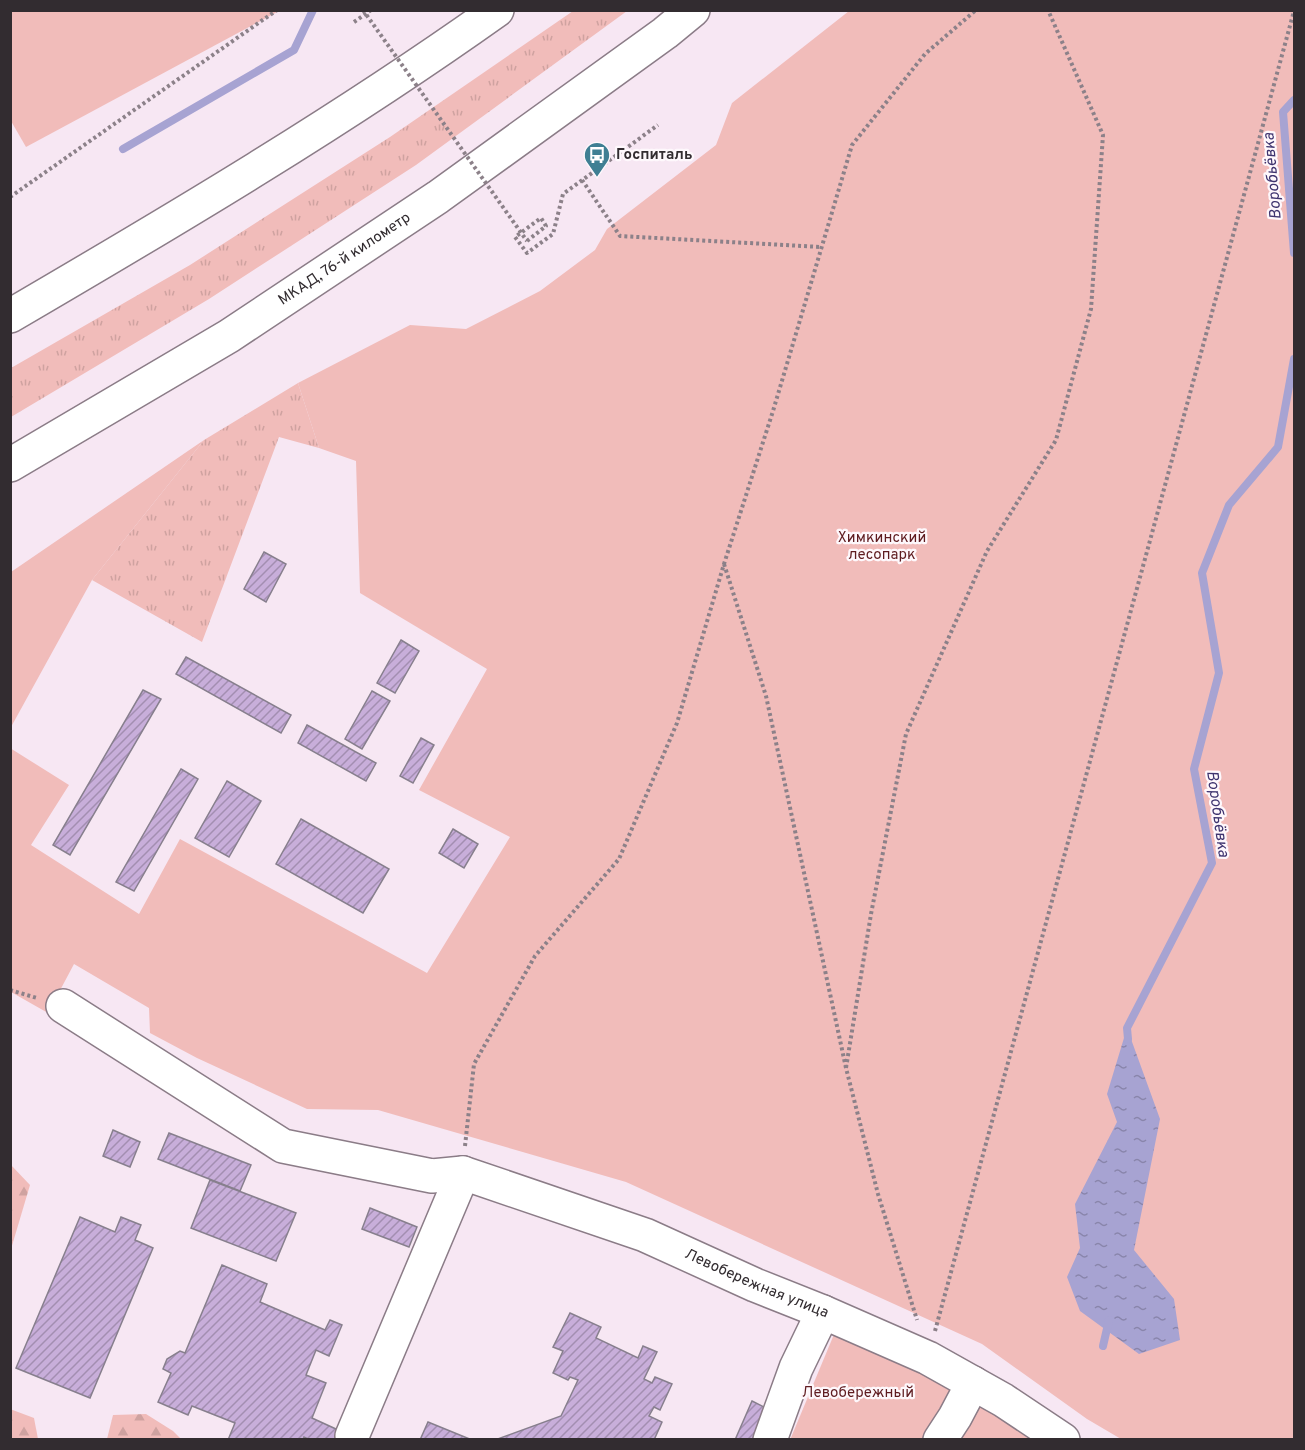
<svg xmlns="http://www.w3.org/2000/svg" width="1305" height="1450" font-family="Overpass,sans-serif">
<defs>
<pattern id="grass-tufts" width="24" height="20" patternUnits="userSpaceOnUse" patternTransform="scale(1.5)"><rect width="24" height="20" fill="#f1bcba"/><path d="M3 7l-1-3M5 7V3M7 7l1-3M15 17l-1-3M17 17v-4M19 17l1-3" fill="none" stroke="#cfa2a0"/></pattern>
<pattern id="forest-firs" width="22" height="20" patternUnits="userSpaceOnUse" patternTransform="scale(1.5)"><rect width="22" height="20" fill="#f1bcba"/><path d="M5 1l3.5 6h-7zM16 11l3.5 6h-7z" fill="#cfa2a0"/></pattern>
<pattern id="water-ripples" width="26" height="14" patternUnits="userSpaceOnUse" patternTransform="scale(1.5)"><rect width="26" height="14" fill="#a7a3d2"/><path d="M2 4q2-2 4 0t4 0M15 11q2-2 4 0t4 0" fill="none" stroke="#8985ab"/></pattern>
<pattern id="building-hatch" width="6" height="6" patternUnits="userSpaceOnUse" patternTransform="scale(1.5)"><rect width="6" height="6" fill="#c8aeda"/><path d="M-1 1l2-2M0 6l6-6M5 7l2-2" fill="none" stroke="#a38eb1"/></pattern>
</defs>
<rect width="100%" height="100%" fill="#f7e7f3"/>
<g fill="url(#grass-tufts)">
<polygon points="573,11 627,11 416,165 209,299 11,417 11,368 190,265 390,137"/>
<polygon points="298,383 319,448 279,437 202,642 92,580 204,440"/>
</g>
<g fill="url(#forest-firs)">
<polygon points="11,1165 30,1185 11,1249"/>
<polygon points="10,1409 34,1418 38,1439 11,1439"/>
<polygon points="146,1414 173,1431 181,1439 107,1439 113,1415"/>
</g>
<g fill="#f1bcba">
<polygon points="10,11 11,10 279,11 26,147 11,121"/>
<polygon points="849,11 1294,11 1294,1439 1121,1439 1087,1419 982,1344 626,1182 378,1110 307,1109 197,1058 150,1033 149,1008 74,964 48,1013 11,992 10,748 69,785 31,845 139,914 180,839 427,973 510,837 419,790 487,669 360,593 356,461 319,448 298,383 410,325 466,329 540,291 595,250 607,229 716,145 732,103"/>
<polygon points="204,440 92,580 11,727 11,572"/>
<polygon points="835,1332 996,1407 1043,1440 790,1440"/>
</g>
<polygon fill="url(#water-ripples)" points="1127,1028 1160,1119 1134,1250 1174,1299 1180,1340 1139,1354 1080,1311 1067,1277 1080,1248 1075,1204 1117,1122 1107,1094"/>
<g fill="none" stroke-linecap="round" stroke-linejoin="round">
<g stroke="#a7a3d2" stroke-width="8">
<polyline points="1294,100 1283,112 1294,253"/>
<polyline points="123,149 294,50 313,10"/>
<polyline points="1128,1039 1127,1028 1212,863 1194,769 1219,673 1202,573 1229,505 1278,447 1294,359"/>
<polyline points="1103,1346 1109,1320"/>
</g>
</g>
<g fill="url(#building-hatch)" stroke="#877f8d" stroke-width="1.5">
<polygon points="264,552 286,564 266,602 244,589"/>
<polygon points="401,640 419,651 395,693 377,683"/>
<polygon points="186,657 291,715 281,733 176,674"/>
<polygon points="143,690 161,699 70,855 53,845"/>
<polygon points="372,691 390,701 362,749 345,739"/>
<polygon points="307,725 376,763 366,781 298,743"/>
<polygon points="421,738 434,745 413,783 400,776"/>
<polygon points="181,769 198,779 134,891 116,882"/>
<polygon points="227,781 261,801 229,857 195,838"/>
<polygon points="301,819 389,869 363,913 276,864"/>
<polygon points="453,829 478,844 464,868 439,853"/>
<polygon points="113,1130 140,1142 130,1167 103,1156"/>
<polygon points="169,1133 251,1165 240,1191 158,1159"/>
<polygon points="210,1180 296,1213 276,1261 191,1228"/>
<polygon points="370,1208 417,1227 409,1247 362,1229"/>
<polygon points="80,1217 115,1232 121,1217 141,1225 135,1240 153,1248 90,1398 16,1368"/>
<polygon points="222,1265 267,1284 260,1302 325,1330 330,1320 342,1325 329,1356 316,1350 306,1375 326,1383 312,1418 360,1440 310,1440 304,1437 303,1440 228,1440 235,1423 192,1406 188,1415 158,1402 171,1373 163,1369 167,1359 180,1351 185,1353"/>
<polygon points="570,1313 601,1327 596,1338 638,1358 643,1346 657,1352 644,1379 652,1383 655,1377 672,1384 660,1410 654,1407 649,1416 662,1422 654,1440 495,1440 561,1416 578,1380 570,1377 568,1380 553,1373 563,1351 553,1347"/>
<polygon points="752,1401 774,1412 761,1440 735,1440"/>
<polygon points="428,1422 472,1440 420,1440"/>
</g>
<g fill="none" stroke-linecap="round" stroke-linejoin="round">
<g stroke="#8b7c87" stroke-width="36">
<g id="minor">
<path id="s1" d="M63,1006L283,1146L432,1176L463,1173L645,1235L755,1285L823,1312L928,1358L1003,1400L1063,1440"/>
<polyline points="352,1436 463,1173"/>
<polyline points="770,1440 796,1368 823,1312"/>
<polyline points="940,1440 955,1417 973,1383"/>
</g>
</g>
<g stroke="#8b7c87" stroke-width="36">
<g id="highway">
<path d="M10,316C176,219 341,121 497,10"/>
<path id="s2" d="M10,465L229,336L438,197L665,33L693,10"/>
</g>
</g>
<g stroke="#8c8189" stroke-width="4" stroke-dasharray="3 3" stroke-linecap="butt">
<polyline points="354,22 371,10"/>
<polyline points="582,180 620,236 821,247"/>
<polyline points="10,197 277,10"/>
<polyline points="527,241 546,226 541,218 515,237 527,253 553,234 563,194 658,125"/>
<polyline points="724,564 766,696 846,1068 878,1194 917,1320"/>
<polyline points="10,990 37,998"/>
<polyline points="846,1068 871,914 906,734 987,551 1056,440 1091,309 1103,135 1048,10"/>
<polyline points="465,1146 474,1064 535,956 619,859 677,723 724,564 773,411 852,145 925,54 976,10"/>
<polyline points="935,1331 1294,11"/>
</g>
<use href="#minor" stroke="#fff" stroke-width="33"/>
<use href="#highway" stroke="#fff" stroke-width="33"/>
<polyline stroke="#8c8189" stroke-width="4" stroke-dasharray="3 3" stroke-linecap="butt" points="363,10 527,241"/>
</g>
<defs>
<g id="bus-pin" transform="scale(1.35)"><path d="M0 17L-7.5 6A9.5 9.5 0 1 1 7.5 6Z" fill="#3f7f93" stroke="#fef8fc"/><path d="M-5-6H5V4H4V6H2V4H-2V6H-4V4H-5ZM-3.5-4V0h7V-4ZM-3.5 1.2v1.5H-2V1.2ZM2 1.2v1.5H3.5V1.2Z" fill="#fff"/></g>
</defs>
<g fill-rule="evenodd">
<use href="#bus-pin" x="597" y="155"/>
</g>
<g text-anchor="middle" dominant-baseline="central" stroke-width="4.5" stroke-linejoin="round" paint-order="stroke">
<g font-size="15" font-weight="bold" fill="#322c30" stroke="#fef8fc" text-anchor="start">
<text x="616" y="155">Госпиталь</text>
</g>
<g font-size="15" fill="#322c30" stroke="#fef8fc">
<text stroke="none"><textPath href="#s2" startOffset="393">МКАД, 76-й километр</textPath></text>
<text stroke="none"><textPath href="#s1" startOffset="758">Левобережная улица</textPath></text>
</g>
<g font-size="15" fill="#5f1c20" stroke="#fef8fc">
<text x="882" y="538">Химкинский<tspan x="882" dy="17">лесопарк</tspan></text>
<text x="858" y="1393">Левобережный</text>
</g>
<g font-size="16" font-style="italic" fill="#3f346f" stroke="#fef8fc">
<text transform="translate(1273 176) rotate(-95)">Воробьёвка</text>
<text transform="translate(1217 814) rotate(82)">Воробьёвка</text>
</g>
</g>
<rect width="1305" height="1450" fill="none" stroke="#322c30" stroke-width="24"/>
</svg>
